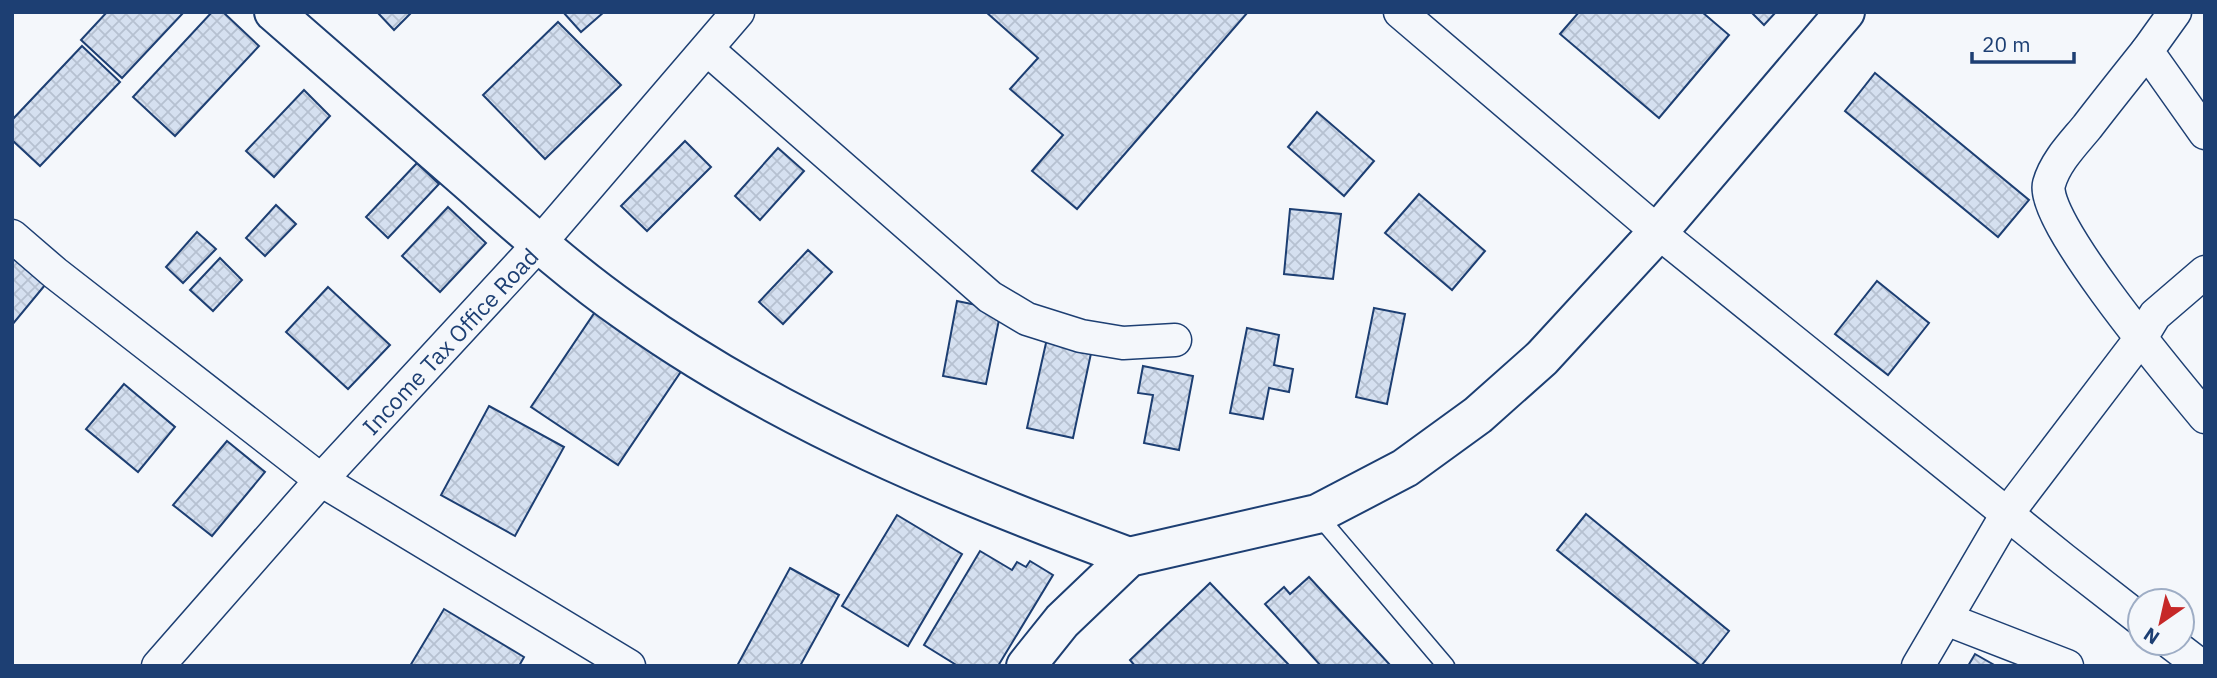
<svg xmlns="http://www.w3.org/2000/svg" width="2217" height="678" font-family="'IBM Plex Sans',sans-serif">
<defs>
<pattern id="building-cross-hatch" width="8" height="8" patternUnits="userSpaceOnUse" patternTransform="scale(1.75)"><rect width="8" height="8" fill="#d5e0f0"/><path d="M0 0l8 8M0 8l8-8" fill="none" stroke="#b6c1d1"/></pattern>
</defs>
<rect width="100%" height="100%" fill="#f4f7fb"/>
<g fill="url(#building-cross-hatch)" stroke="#1d3f73" stroke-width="2">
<polygon points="107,12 184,12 122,78 81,40"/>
<polygon points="212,12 223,12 259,46 175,136 133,97"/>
<polygon points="377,12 412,12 394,30"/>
<polygon points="563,12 604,12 581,32"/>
<polygon points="986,12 1248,12 1077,209 1032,171 1063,135 1010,89 1038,58"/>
<polygon points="1579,12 1702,12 1729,35 1659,118 1560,34"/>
<polygon points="1751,12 1776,12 1764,25"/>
<polygon points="558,22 621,85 545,159 483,95"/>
<polygon points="82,46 120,82 40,166 12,140 12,120"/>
<polygon points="1875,73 2029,200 1998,237 1845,111"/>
<polygon points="304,90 330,116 274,177 246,151"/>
<polygon points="1317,112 1374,161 1344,196 1288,147"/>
<polygon points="685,141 711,167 647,231 621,206"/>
<polygon points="778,148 804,171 760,220 735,196"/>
<polygon points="417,163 439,184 388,238 366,217"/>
<polygon points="1419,194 1485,251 1452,290 1385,233"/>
<polygon points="276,205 296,224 265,256 246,238"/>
<polygon points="448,207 486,243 440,292 402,256"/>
<polygon points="1290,209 1341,214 1333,279 1284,274"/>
<polygon points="197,232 216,249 183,283 166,267"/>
<polygon points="808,250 832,272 783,324 759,302"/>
<polygon points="12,257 45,285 12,325"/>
<polygon points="220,258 242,280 213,311 190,290"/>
<polygon points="1877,281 1929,323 1888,375 1835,334"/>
<polygon points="328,287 390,345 348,389 286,332"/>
<polygon points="957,301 1001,310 986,384 943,376"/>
<polygon points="1374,308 1405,314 1387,404 1356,397"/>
<polygon points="597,309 684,367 618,465 531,407"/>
<polygon points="1247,328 1279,335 1274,365 1293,369 1289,392 1269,388 1263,419 1230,413"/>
<polygon points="1048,334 1093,344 1073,438 1027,428"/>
<polygon points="1143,366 1193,376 1179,450 1144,443 1153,395 1138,393"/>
<polygon points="124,384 175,427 138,472 86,429"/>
<polygon points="489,406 564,447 515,536 441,495"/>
<polygon points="227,441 265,472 212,536 173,505"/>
<polygon points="1586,514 1729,631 1701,666 1557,550"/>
<polygon points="897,515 962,554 908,646 842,606"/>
<polygon points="980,551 1012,570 1017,562 1026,567 1030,561 1053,575 998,666 958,666 924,645"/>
<polygon points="790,568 839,595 800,666 737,666"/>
<polygon points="1309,577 1391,666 1321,666 1265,604 1284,587 1290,594"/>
<polygon points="1210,583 1290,666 1135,666 1130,660"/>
<polygon points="444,609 524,657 519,666 410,666"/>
<polygon points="1975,654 1996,666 1968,666"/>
</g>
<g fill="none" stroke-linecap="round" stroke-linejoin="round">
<g stroke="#1d3f73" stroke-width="19">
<polyline id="lane" points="1317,514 1446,666"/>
</g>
<g stroke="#1d3f73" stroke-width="35">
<g id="street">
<polyline points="1400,12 1658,232 2063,559 2140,619"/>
<polyline points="2175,12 2147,51 2205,133"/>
<polyline points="707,49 990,297 1027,319 1081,336 1123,343 1175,340"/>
<path d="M2147,51C2127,76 2107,101 2087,127C2073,144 2055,162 2049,184C2039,220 2177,383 2205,417"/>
<polyline points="12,236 55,273 321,480 629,666"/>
<polyline points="1946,619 2067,666"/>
<polyline points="2171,643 2201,666"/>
<polyline points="158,666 321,480 539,244 738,12"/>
<polyline points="1918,666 2007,514 2141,338 2155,315 2205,272"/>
</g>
</g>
<g stroke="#1d3f73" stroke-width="42">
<g id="secondary">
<path d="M274,12C339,69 404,126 469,182C520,227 572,274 628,313C780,421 955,493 1129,557"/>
<polyline points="1026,666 1062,621 1129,557 1317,514 1405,468 1478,415 1542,358 1658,232 1845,12"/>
</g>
</g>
<use href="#lane" stroke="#f4f7fb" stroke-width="16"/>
<use href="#street" stroke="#f4f7fb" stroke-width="32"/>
<use href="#secondary" stroke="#f4f7fb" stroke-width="38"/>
</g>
<g text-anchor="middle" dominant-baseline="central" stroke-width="5" stroke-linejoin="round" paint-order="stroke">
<g font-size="23" fill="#1d3f73" stroke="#f4f7fb">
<text transform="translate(450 341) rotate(-47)">Income Tax Office Road</text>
</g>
</g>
<rect width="2217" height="678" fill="none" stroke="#1d3f73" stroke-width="28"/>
<g transform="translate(2161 622) rotate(214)"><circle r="33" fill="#f4f7fb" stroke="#9eadc5" stroke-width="2"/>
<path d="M0-5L12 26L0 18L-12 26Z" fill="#c62828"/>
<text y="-10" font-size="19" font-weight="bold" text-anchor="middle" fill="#1d3f73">N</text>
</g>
<path d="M1972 52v10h102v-10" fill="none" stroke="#1d3f73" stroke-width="3.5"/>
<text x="1982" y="52" font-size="21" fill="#1d3f73" stroke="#f4f7fb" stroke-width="5" paint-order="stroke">20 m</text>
</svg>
